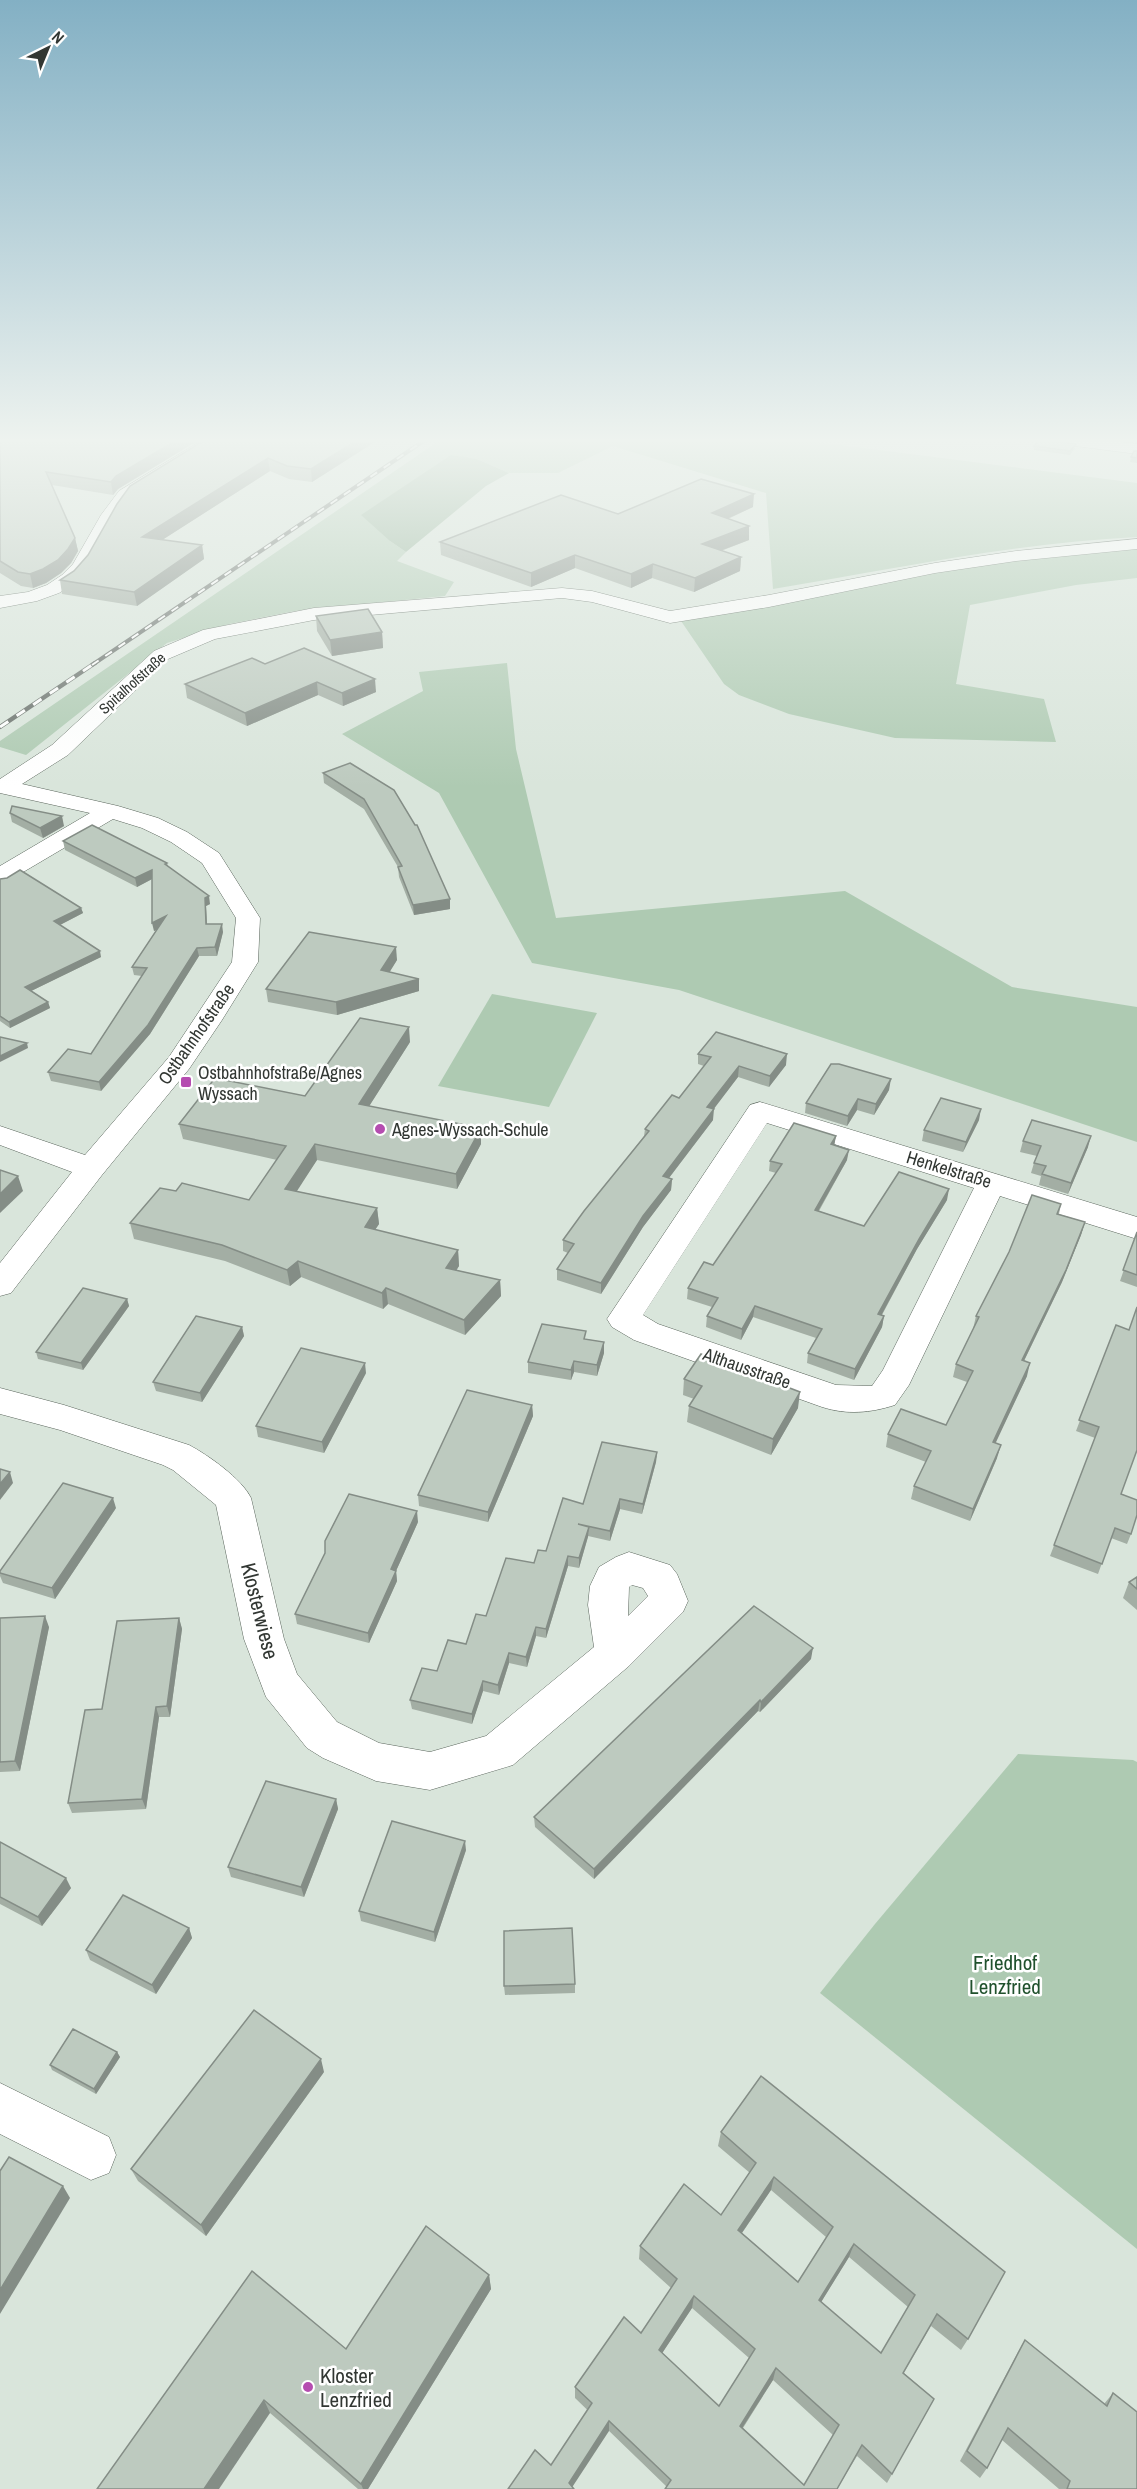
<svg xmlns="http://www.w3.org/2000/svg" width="1137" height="2489" font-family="'Archivo Narrow',sans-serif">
<rect width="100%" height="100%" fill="#d9e5db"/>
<g fill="#aecab2">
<path d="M443,438H785L1137,483V537C1014,543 894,569 773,589L766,493L613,446L558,473H509L477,459L390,541L406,552L397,561L454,582L445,596L295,611L229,624L167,643L26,755L0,747V741Z"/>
<polygon points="1137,548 1137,578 1076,585 970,605 956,684 1044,699 1056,742 895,738 789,714 739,695 724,684 681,621 941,571 1019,559"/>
<polygon points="507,663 516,749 556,918 845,891 1012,987 1137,1007 1137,1142 679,990 532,963 439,793 342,734 423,691 419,672"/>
<polygon points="492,994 597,1013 549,1107 438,1086"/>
<polygon points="1018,1754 1133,1760 1137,1762 1137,2249 820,1993 875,1924"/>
</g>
<polygon fill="#90b095" points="451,455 477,459 509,473 486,486 406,552 390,541 361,515"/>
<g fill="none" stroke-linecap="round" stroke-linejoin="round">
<g stroke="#5a655c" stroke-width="1">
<g id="street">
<polygon points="206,438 225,438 131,497 117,516 89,567 75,583 59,593 37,601 0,608 0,596 28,592 47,585 62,575 73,564 101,515 119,491"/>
<polygon points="1044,438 1088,438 1137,444 1137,454 1052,443"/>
<polygon points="1137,539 1137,549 1016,561 935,573 769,607 670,623 592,602 562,598 314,620 215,639 168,659 68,755 22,784 118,806 158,818 187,832 219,853 260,918 258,962 222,1020 189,1069 102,1175 11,1293 0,1296 0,1263 72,1172 0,1145 0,1126 85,1155 169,1057 232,962 236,918 202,863 171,842 142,828 113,819 8,881 0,883 0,866 90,813 0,793 0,779 52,745 154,651 203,630 314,608 562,588 592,591 670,611 769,595 935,563 1016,551"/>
<path d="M760,1102L1137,1217V1239L1000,1196L909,1385L895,1405C870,1413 847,1415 822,1407L634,1340L612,1327L607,1319L750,1105ZM767,1123L974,1188L883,1370L872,1386L836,1385L658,1324L643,1315Z"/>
<path d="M0,1388L64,1405L189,1445C208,1455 242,1479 251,1498L284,1639L297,1674L337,1722L379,1743L430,1752L486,1736L594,1647L588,1605L590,1586L599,1567L616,1557L629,1552L670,1565L677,1574L688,1601L683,1612L629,1666L513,1765L430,1790L376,1781L323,1758L307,1748L266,1697L244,1639L216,1505L173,1470L163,1465L60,1430L0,1414ZM632,1585L643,1588L648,1596L628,1616L629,1587Z"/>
<polygon points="0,2083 109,2137 116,2155 109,2173 91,2180 0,2134"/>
</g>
</g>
<use href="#street" fill="#fff" fill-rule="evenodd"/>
<g stroke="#686f6a" stroke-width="4">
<polyline id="rail-far1" points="92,665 428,438"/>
</g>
<g stroke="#686f6a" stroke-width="4.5">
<polyline id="rail" points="0,727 95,663"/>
</g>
<use href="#rail-far1" stroke="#fff" stroke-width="2" stroke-dasharray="8" stroke-linecap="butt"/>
<use href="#rail" stroke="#fff" stroke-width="3" stroke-dasharray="10" stroke-linecap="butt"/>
</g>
<g fill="#a3aea4" fill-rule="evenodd">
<polygon points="0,438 202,438 118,489 113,495 52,485 75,538 78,551 71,563 61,573 46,583 33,588 21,586 0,573"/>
<polygon points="208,438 381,438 312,482 289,479 270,471 162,540 202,545 204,559 137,606 62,594 60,580 74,571"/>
<polygon points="1052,441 1075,448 1070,455 1034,450 1034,446"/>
<polygon points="1137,451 1137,463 1130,462 1131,457"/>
<polygon points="753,507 728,519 749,526 749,540 721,551 741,557 740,571 694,592 652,578 631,588 575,568 531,587 441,555 440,542 618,514"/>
<polygon points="316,616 382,632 383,648 332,656 317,631"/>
<polygon points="265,664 376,692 343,706 318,695 247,726 187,698 185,684"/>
<polygon points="350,763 450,909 414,915 399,877 398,867 364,809 324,783 323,773"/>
<polygon points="10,813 64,826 43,838 12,822"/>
<polygon points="63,841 167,863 168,866 210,904 206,906 207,924 223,932 217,956 199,956 150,1034 101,1091 51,1081 48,1072 91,1054 142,976 134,975 132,967 157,930 154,931 152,879 137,887 65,850"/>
<polygon points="0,879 81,908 83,913 60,925 101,957 31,991 48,1002 50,1008 10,1028 0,1021"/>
<polygon points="397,960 389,972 419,979 419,991 337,1015 268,1002 266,989"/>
<polygon points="410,1042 369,1106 481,1144 457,1189 317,1160 296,1191 377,1208 379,1224 375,1230 458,1250 459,1266 456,1270 500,1280 501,1296 465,1335 388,1304 383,1309 301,1277 290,1286 225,1261 134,1239 130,1223 249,1200 277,1160 183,1139 179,1124 305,1096"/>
<polygon points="698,1054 786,1065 769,1087 738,1077 713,1109 713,1120 669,1178 672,1179 671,1190 643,1227 601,1294 557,1280 557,1269 568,1253 563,1251 563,1240 644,1136 645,1129 679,1098 704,1066 698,1064"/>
<polygon points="889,1090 874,1115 857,1110 847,1126 805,1113 806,1103"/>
<polygon points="979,1120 963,1152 922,1141 924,1130"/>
<polygon points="836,1136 834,1146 847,1160 819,1211 864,1226 947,1200 917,1249 882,1315 884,1316 882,1327 854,1380 807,1363 808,1353 816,1338 753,1317 741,1340 706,1327 707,1316 712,1307 687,1299 688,1288 713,1265 776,1173 769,1171 770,1161"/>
<polygon points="1023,1141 1088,1147 1068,1194 1039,1185 1041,1176 1031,1173 1034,1163 1037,1156 1020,1152"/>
<polygon points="1061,1204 1059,1214 1085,1222 1081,1235 1062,1282 1024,1361 1027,1376 995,1443 997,1458 970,1521 911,1499 914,1486 926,1462 886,1447 888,1434 946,1425 967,1382 953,1377 956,1364 973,1329 976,1316"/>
<polygon points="1137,1232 1137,1287 1120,1281"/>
<polygon points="127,1299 129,1306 83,1370 38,1359 36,1352"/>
<polygon points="1116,1325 1121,1494 1131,1534 1127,1544 1111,1538 1098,1574 1050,1556 1095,1438 1076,1431"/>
<polygon points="242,1327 244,1336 202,1402 156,1391 153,1382"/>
<polygon points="586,1339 604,1342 604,1353 597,1376 574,1372 571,1380 528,1373 528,1362"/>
<polygon points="366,1373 324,1453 258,1437 256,1426"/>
<polygon points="684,1379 798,1408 771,1455 687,1422 689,1406 694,1399 683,1395"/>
<polygon points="532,1405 533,1416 488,1522 419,1506 418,1495"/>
<polygon points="657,1452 656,1462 642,1514 620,1509 610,1541 588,1536 579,1568 568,1566 546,1638 536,1636 527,1667 509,1663 499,1695 483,1691 472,1724 412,1709 410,1700 437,1671 466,1644 486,1616 534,1563 546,1551 583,1504"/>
<polygon points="116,1508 55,1599 3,1583 0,1576 0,1571"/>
<polygon points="418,1522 396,1571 397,1581 369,1643 297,1624 295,1614"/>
<polygon points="1137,1577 1137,1610 1123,1598 1129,1582"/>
<polygon points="0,1618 49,1627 20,1771 0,1772"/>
<polygon points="179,1618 182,1629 170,1717 159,1717 146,1809 72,1813 68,1803 102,1709"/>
<polygon points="811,1659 760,1712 758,1711 594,1879 535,1827 534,1817"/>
<polygon points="336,1799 338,1809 304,1897 231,1877 228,1867"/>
<polygon points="0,1842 71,1888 42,1926 0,1904"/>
<polygon points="466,1850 435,1942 361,1921 359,1911"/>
<polygon points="189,1928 192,1938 156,1994 90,1960 86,1950"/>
<polygon points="575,1984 575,1993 505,1995 504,1986"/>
<polygon points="117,2052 120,2057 96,2094 52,2070 50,2065"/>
<polygon points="324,2072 206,2236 138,2181 131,2169"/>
<path d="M721,2132L968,2339L961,2350L931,2326L904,2373L934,2399L887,2483L857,2456L837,2489L667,2487L575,2398V2387L641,2333L671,2288L639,2259L640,2246L721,2215L750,2173L718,2146ZM771,2190L826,2237L798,2282L742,2233ZM849,2257L908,2307L881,2353L821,2302ZM692,2308L749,2358L719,2406L662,2353ZM773,2380L833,2435L804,2485L743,2428Z"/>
<polygon points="489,2275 491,2289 368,2489 358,2489 270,2413 97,2489 346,2349"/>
<polygon points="1025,2340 1104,2404 1113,2393 1137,2489 1059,2489 1002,2440 987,2468 980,2478 960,2461 1018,2352"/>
</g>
<g fill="#848d86">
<polygon points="180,438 202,438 118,489 113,495 111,482 116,476"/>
<polygon points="361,438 381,438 312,482 311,469"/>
<polygon points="268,458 270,471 145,551 142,537"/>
<polygon points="754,494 753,507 711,526 712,513"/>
<polygon points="749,526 749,540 701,558 702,544"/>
<polygon points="75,538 78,551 71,563 61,573 46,583 33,588 30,574"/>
<polygon points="202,545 204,559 137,606 134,592"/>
<polygon points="575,555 575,568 531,587 531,573"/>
<polygon points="741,557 740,571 694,592 695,578"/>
<polygon points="653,564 652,578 631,588 631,574"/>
<polygon points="382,632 383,648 332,656 330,640"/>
<polygon points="375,679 376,692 343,706 342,693"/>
<polygon points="317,682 318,695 247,726 245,713"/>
<polygon points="62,816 64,826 43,838 40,828"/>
<polygon points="152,870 154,878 137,887 135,878"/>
<polygon points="209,896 210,904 206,906 207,932 206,924 205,898"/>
<polygon points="450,899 450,909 414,915 413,905"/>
<polygon points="81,908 83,913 56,927 54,921"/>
<polygon points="166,916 168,925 154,931 152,923"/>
<polygon points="222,924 223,932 217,956 215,947"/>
<polygon points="396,947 397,960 383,983 381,970"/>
<polygon points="197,948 199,956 150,1034 101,1091 99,1082"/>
<polygon points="100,951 101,957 27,993 25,987"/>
<polygon points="419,979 419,991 337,1015 336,1002"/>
<polygon points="48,1002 50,1008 10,1028 9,1022"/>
<polygon points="409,1027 410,1042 361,1119 359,1104"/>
<polygon points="27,1043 28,1048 0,1062 0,1056"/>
<polygon points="787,1054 786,1065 769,1087 770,1076"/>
<polygon points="739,1066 738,1077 707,1118 707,1107"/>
<polygon points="891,1079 889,1090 874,1115 876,1104"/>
<polygon points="858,1099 857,1110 847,1126 848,1116"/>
<polygon points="714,1109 713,1120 662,1187 663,1176"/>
<polygon points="981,1109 979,1120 963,1152 966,1142"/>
<polygon points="481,1128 481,1144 457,1189 456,1174"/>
<polygon points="836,1136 834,1146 831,1144"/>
<polygon points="1091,1136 1088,1147 1068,1194 1071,1183"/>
<polygon points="315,1144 317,1160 288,1205 285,1189"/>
<polygon points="849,1150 847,1160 813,1220 815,1210"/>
<polygon points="18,1176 23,1191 0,1213 0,1194"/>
<polygon points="672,1179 671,1190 643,1227 601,1294 601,1283 643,1216"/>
<polygon points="949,1189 947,1200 917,1249 876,1325 878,1314 919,1239"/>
<polygon points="377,1208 379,1224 366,1243 365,1227"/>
<polygon points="1085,1222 1081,1235 1062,1282 1018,1373 1022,1360"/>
<polygon points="458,1250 459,1266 448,1284 446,1268"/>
<polygon points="298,1261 301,1277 290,1286 287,1270"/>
<polygon points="500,1280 501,1296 465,1335 464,1320"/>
<polygon points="386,1288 388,1304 383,1309 382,1293"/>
<polygon points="127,1299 129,1306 83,1370 81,1363"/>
<polygon points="755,1306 753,1317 741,1340 742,1329"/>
<polygon points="884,1316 882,1327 854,1380 855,1369"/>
<polygon points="242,1327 244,1336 202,1402 200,1393"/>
<polygon points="604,1342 604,1353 597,1376 597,1365"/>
<polygon points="574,1361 574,1372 571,1380 571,1370"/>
<polygon points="365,1363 366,1373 324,1453 322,1442"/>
<polygon points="1030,1363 1027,1376 990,1455 993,1442"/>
<polygon points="800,1392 798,1408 771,1455 773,1439"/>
<polygon points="532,1405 533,1416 488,1522 488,1512"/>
<polygon points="1001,1445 997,1458 970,1521 973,1509"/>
<polygon points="657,1452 656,1462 642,1514 643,1504"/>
<polygon points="10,1472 13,1483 0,1500 0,1484"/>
<polygon points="113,1498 116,1508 55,1599 52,1588"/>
<polygon points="620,1499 620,1509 610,1541 610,1531"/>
<polygon points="417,1511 418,1522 396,1571 397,1581 369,1643 368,1633 391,1569"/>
<polygon points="589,1527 588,1537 579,1568 579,1558"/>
<polygon points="568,1556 568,1566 546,1638 546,1629"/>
<polygon points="45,1616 49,1627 20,1771 15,1761"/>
<polygon points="179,1618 182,1629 170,1717 167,1706"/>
<polygon points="536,1627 536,1636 527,1667 526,1657"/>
<polygon points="813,1648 811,1659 760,1712 761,1702"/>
<polygon points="509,1653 509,1663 499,1695 498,1685"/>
<polygon points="483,1681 483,1691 472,1724 472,1714"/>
<polygon points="760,1700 758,1711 594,1879 594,1869"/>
<polygon points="156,1707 159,1717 146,1809 142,1799"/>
<polygon points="336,1799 338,1809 304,1897 301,1887"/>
<polygon points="465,1841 466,1850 435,1942 434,1932"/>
<polygon points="66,1878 71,1888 42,1926 38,1917"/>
<polygon points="189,1928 192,1938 156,1994 152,1985"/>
<polygon points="117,2052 120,2057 96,2094 94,2089"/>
<polygon points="321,2059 324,2072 206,2236 201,2225"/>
<polygon points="774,2177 771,2190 735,2243 738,2230"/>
<polygon points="63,2186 70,2198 0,2314 0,2290"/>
<polygon points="854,2244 849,2257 815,2312 819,2300"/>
<polygon points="489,2275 491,2289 368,2489 363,2489 361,2484"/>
<polygon points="694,2296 692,2308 657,2361 659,2350"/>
<polygon points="776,2368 773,2380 737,2436 740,2426"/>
<polygon points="264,2400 270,2413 219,2489 204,2489"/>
<polygon points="609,2421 609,2431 571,2489 569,2483"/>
</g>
<g fill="#bdcabf" stroke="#848d86" stroke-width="1.5" fill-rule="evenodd">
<polygon points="0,438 180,438 116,476 111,482 46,472 75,538 68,549 58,560 43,569 30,574 18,572 0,561"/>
<polygon points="208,438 361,438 311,469 287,466 268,458 142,537 202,545 134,592 60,580 74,571 88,555 117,504 130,486"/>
<polygon points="1040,438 1048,438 1052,441 1076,444 1070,451 1034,446"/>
<polygon points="1134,451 1137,451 1137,458 1131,457"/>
<polygon points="701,479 754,494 712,513 749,526 702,544 741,557 695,578 653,564 631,574 575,555 531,573 440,542 561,495 618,514"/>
<polygon points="368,609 382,632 330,640 316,616"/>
<polygon points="304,648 375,679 342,693 317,682 245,713 185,684 252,658 265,664"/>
<polygon points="350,763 394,790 415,825 417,825 450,899 413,905 398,867 402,866 364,799 323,773"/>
<polygon points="12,806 62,816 40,828 10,813"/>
<polygon points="92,825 167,863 165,864 209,896 205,898 206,924 222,924 215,947 197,948 148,1025 99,1082 48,1072 68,1049 91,1054 147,968 132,967 166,916 152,923 152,870 135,878 63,841"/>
<polygon points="20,870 81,908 54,921 100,951 25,987 48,1002 9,1022 0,1016 0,879 7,878"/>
<polygon points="309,932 396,947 381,970 419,979 336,1002 266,989"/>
<polygon points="360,1018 409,1027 359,1104 481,1128 456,1174 315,1144 285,1189 377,1208 365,1227 458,1250 446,1268 500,1280 464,1320 386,1288 382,1293 298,1261 287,1270 222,1245 130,1223 160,1188 176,1191 182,1183 249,1200 286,1146 179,1124 215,1078 305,1096"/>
<polygon points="716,1032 787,1054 770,1076 739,1066 707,1107 714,1109 663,1176 672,1179 643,1216 601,1283 557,1269 574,1244 563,1240 584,1211 649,1131 645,1129 672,1095 679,1098 711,1057 698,1054"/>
<polygon points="0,1037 27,1043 0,1056"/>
<polygon points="831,1064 839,1064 891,1079 876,1104 858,1099 848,1116 806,1103"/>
<polygon points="941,1098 981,1109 966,1142 924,1130"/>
<polygon points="1032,1120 1091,1136 1071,1183 1042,1174 1046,1166 1034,1163 1041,1146 1023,1141"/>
<polygon points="794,1123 836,1136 831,1144 849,1150 815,1210 864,1226 899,1172 949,1189 919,1239 878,1314 884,1316 855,1369 808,1353 822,1329 755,1306 742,1329 707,1316 718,1298 688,1288 704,1262 713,1265 782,1164 770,1161"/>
<polygon points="0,1170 18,1176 0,1194"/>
<polygon points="1032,1195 1061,1204 1057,1214 1085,1222 1066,1270 1022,1360 1030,1363 993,1442 1001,1445 973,1509 914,1486 931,1451 888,1434 901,1409 946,1425 973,1371 956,1364 979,1317 976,1316 1009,1252"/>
<polygon points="1137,1232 1137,1275 1123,1270"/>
<polygon points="83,1288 127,1299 81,1363 36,1352"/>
<polygon points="1137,1307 1137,1450 1121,1494 1137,1500 1137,1515 1131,1534 1115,1528 1102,1564 1054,1545 1099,1427 1079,1420 1116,1325 1129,1330"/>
<polygon points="196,1316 242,1327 200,1393 153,1382"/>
<polygon points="542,1324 586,1331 584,1339 604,1342 597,1365 574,1361 571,1370 528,1362"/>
<polygon points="301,1348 365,1363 322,1442 256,1426"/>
<polygon points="701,1354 800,1392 773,1439 689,1406 702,1386 684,1379"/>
<polygon points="467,1390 532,1405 488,1512 418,1495"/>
<polygon points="602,1442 657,1452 643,1504 620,1499 610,1531 578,1524 589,1527 579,1558 568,1556 546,1629 536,1627 526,1657 509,1653 498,1685 483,1681 472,1714 410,1700 422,1668 437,1671 448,1640 466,1644 476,1614 486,1616 506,1558 534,1563 538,1550 546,1551 563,1498 583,1504"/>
<polygon points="0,1469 10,1472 0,1484"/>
<polygon points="63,1483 113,1498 52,1588 0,1573 0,1571"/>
<polygon points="349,1494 417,1511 391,1569 396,1571 368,1633 295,1614 325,1553 325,1541"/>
<polygon points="1137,1577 1137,1589 1129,1582"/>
<polygon points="754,1606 813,1648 761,1702 760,1700 594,1869 534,1817"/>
<polygon points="45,1616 15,1761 0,1762 0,1618"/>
<polygon points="179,1618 167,1706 156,1707 142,1799 68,1803 85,1710 102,1709 117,1621"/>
<polygon points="266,1781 336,1799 301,1887 228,1867"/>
<polygon points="392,1821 465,1841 434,1932 359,1911"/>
<polygon points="0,1842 66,1878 38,1917 0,1897"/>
<polygon points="123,1895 189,1928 152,1985 86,1950"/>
<polygon points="572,1928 575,1984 504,1986 504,1931"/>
<polygon points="254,2010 321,2059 201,2225 131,2169"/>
<polygon points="73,2029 117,2052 94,2089 50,2065"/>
<path d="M761,2076L1005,2272L968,2339L937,2314L903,2373L934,2399L892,2474L862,2445L837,2489H665L671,2480L609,2421L569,2483L574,2489H508L535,2450L551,2465L592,2403L575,2387L624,2317L641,2333L677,2279L640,2246L684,2184L721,2215L756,2163L721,2132ZM774,2177L833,2227L798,2282L738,2230ZM854,2244L915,2295L881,2353L819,2300ZM694,2296L755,2349L719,2406L659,2350ZM776,2368L839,2425L804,2485L740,2426Z"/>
<polygon points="9,2157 63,2186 0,2290 0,2171"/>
<polygon points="426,2226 489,2275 361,2484 264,2400 204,2489 97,2489 252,2271 346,2349"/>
<polygon points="1025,2340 1107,2406 1113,2393 1137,2412 1137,2489 1067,2489 1070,2481 1008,2428 987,2468 967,2451"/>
</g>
<linearGradient id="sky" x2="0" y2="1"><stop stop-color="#83b0c4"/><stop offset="0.56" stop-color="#eef3ef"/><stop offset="1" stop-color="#eef3ef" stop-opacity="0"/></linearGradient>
<rect width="1137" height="787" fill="url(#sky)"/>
<g fill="#b54db0" stroke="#fff" stroke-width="2">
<rect x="180" y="1076" width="12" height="12" rx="3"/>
<circle cx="380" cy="1129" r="6"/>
<circle cx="308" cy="2387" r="6"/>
</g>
<g text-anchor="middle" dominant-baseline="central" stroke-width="5" stroke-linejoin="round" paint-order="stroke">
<g font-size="15" fill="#323733" stroke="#fff">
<text transform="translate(132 683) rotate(-42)">Spitalhofstraße</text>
</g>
<g font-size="18" fill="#323733" stroke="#fff">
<text transform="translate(196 1034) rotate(-55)">Ostbahnhofstraße</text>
<text transform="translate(949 1169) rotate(17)">Henkelstraße</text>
<text transform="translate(747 1368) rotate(19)">Althausstraße</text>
</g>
<g font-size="18" fill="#323733" stroke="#fff" text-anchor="start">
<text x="198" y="1072">Ostbahnhofstraße/Agnes<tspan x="198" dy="21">Wyssach</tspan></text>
<text x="392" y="1129">Agnes-Wyssach-Schule</text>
</g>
<g font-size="21" fill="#323733" stroke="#fff">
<text transform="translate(260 1611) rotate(76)">Klosterwiese</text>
</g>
<g font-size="21" fill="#20512d" stroke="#fff">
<text x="1005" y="1962">Friedhof<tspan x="1005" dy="24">Lenzfried</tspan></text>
</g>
<g font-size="21" fill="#323733" stroke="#fff" text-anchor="start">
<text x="320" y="2375">Kloster<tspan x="320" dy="24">Lenzfried</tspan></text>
</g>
</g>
<g transform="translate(48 48) rotate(43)" stroke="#ffffff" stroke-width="4.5" paint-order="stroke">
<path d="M0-4.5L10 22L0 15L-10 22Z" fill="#323733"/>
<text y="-9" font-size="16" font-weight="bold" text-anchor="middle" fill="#323733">N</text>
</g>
</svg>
